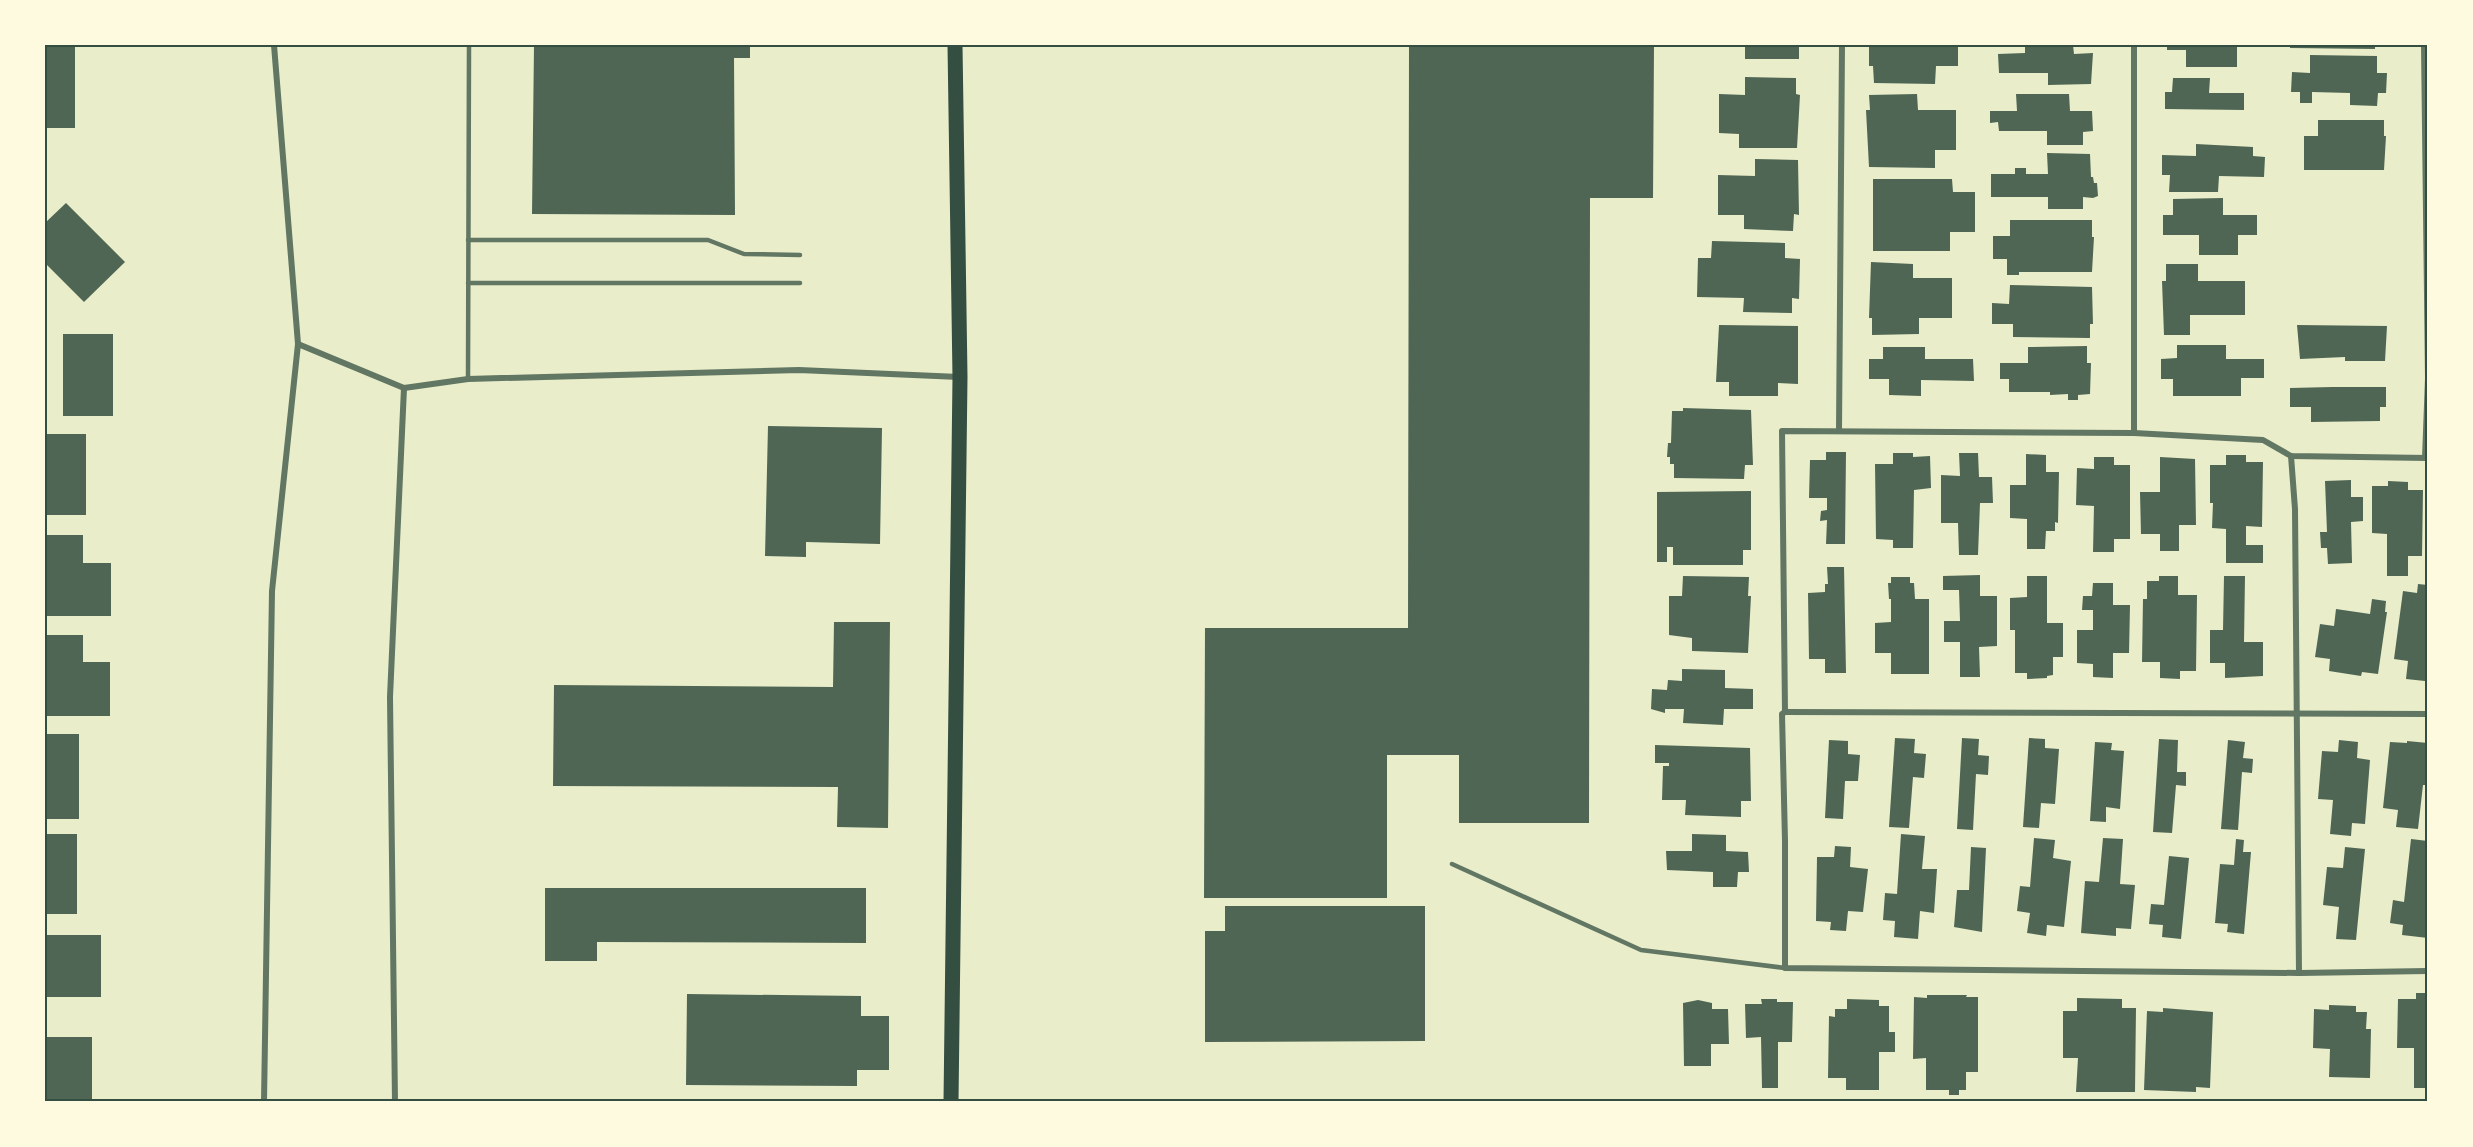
<svg xmlns="http://www.w3.org/2000/svg" width="2473" height="1147" font-family="'Varela Round',sans-serif">
<rect width="100%" height="100%" fill="#e9edc9"/>
<g fill="#4f6655">
<rect x="45" y="45" width="30" height="83"/>
<polygon points="534,45 750,45 750,58 734,58 735,215 532,214"/>
<polygon points="1409,45 1654,45 1653,198 1590,198 1589,823 1459,823 1459,755 1387,755 1387,898 1204,898 1205,628 1408,628"/>
<rect x="1745" y="45" width="54" height="14"/>
<polygon points="1869,45 1958,45 1958,66 1936,66 1935,84 1874,83 1873,66 1869,66"/>
<polygon points="2025,45 2073,45 2074,54 2093,53 2091,84 2048,85 2048,73 1999,73 1998,54 2025,53"/>
<polygon points="2167,45 2237,45 2237,67 2186,67 2186,50 2167,50"/>
<polygon points="2290,45 2375,45 2375,49 2290,48"/>
<polygon points="2310,55 2377,56 2377,73 2387,73 2386,93 2378,93 2377,106 2350,105 2350,93 2312,92 2312,103 2300,103 2300,92 2291,92 2292,72 2310,73"/>
<polygon points="1745,77 1796,78 1796,94 1800,95 1797,148 1739,148 1739,134 1719,133 1719,94 1745,95"/>
<polygon points="2173,78 2210,78 2209,93 2244,93 2244,110 2165,109 2165,92 2172,92"/>
<polygon points="1917,94 1918,110 1956,110 1956,150 1935,150 1935,168 1869,167 1866,110 1870,110 1869,95"/>
<polygon points="2016,94 2069,94 2070,111 2092,111 2093,131 2083,132 2083,145 2047,145 2047,131 1999,131 1998,122 1990,123 1990,111 2017,111"/>
<polygon points="2318,120 2384,120 2384,136 2386,136 2384,170 2304,170 2304,136 2318,136"/>
<polygon points="2196,144 2253,147 2253,156 2265,157 2264,177 2219,176 2218,192 2169,192 2170,175 2162,175 2162,155 2196,156"/>
<polygon points="2047,153 2090,154 2091,177 2093,177 2094,183 2097,183 2098,196 2093,198 2083,197 2083,209 2048,209 2048,197 1991,197 1991,174 2015,174 2015,168 2026,168 2026,174 2048,174"/>
<polygon points="1755,159 1798,160 1799,215 1794,214 1793,231 1744,229 1744,215 1718,215 1718,175 1755,176"/>
<polygon points="1873,179 1952,179 1953,192 1975,192 1975,232 1950,232 1950,251 1873,251"/>
<polygon points="2223,198 2223,215 2257,215 2257,235 2238,235 2238,255 2199,255 2199,235 2163,235 2163,215 2173,215 2173,199"/>
<polygon points="66,203 125,262 84,302 45,263 45,223"/>
<polygon points="2010,220 2092,220 2092,237 2094,237 2092,272 2019,272 2019,275 2007,275 2007,259 1993,259 1993,236 2010,236"/>
<polygon points="1712,241 1785,243 1785,258 1800,259 1799,299 1792,298 1792,313 1743,312 1744,298 1697,297 1698,258 1711,258"/>
<polygon points="1871,262 1913,264 1913,278 1952,278 1952,318 1919,318 1919,334 1872,335 1872,318 1869,318"/>
<polygon points="2166,264 2198,264 2198,281 2245,281 2245,315 2190,315 2190,335 2164,335 2162,281 2166,281"/>
<polygon points="2010,285 2092,287 2093,324 2090,324 2090,338 2013,337 2013,324 1992,324 1992,303 2009,304"/>
<polygon points="1719,325 1798,326 1798,384 1778,383 1778,396 1729,396 1729,382 1716,382"/>
<polygon points="2297,325 2387,326 2385,361 2345,361 2345,357 2300,359"/>
<rect x="63" y="334" width="50" height="82"/>
<polygon points="2177,345 2226,345 2226,359 2264,359 2264,378 2241,378 2241,396 2173,396 2173,379 2161,379 2161,359 2177,358"/>
<polygon points="2087,346 2087,363 2091,363 2090,394 2078,395 2078,400 2068,400 2068,394 2050,395 2050,392 2009,392 2009,379 2000,379 2000,363 2028,363 2028,347"/>
<polygon points="1883,347 1925,347 1925,359 1973,359 1974,381 1921,380 1921,396 1889,395 1889,379 1869,379 1869,359 1883,359"/>
<polygon points="2332,387 2386,387 2386,407 2380,407 2380,421 2311,422 2311,407 2290,407 2290,388"/>
<polygon points="1683,408 1751,410 1753,465 1745,465 1744,479 1674,478 1674,464 1670,464 1670,457 1667,457 1668,443 1671,443 1672,411 1683,411"/>
<polygon points="768,426 882,428 880,544 806,542 806,557 765,556"/>
<rect x="45" y="434" width="41" height="81"/>
<polygon points="1826,452 1846,452 1845,544 1826,544 1827,520 1820,521 1821,511 1827,510 1827,498 1809,498 1810,460 1826,460"/>
<polygon points="1893,453 1913,453 1913,457 1930,456 1931,488 1914,490 1913,548 1893,548 1893,540 1876,539 1875,464 1893,464"/>
<polygon points="1959,453 1978,453 1979,477 1992,477 1993,503 1980,503 1978,555 1959,555 1958,523 1941,523 1941,475 1960,476"/>
<polygon points="2026,454 2046,455 2046,472 2059,472 2058,523 2055,522 2055,531 2046,531 2045,549 2027,549 2027,519 2010,518 2010,485 2026,485"/>
<polygon points="2226,455 2246,455 2246,462 2263,462 2262,527 2246,526 2246,545 2263,545 2263,563 2226,563 2226,529 2212,528 2213,503 2210,503 2210,465 2226,465"/>
<polygon points="2094,457 2114,457 2114,465 2130,465 2130,539 2114,539 2114,552 2093,552 2094,506 2076,505 2077,468 2094,469"/>
<polygon points="2160,457 2195,459 2196,525 2179,525 2179,551 2160,551 2160,534 2141,534 2140,492 2160,492"/>
<polygon points="2351,480 2351,497 2363,497 2363,521 2351,522 2352,563 2328,564 2327,548 2321,548 2320,532 2327,532 2325,481"/>
<polygon points="2388,481 2408,482 2408,490 2423,490 2422,556 2408,556 2408,576 2387,576 2387,534 2372,533 2372,486 2388,486"/>
<polygon points="1751,491 1751,550 1743,550 1743,565 1673,565 1673,547 1667,547 1667,562 1657,562 1657,492"/>
<polygon points="45,535 83,535 83,563 111,563 111,616 45,616"/>
<polygon points="1827,567 1844,567 1846,673 1825,673 1825,659 1809,659 1808,593 1825,592 1825,584 1828,584"/>
<polygon points="1980,575 1980,596 1997,596 1997,646 1979,647 1980,677 1960,677 1960,642 1944,642 1944,621 1960,621 1959,590 1943,590 1943,576"/>
<polygon points="1683,576 1749,577 1748,596 1751,596 1748,653 1692,651 1692,638 1669,635 1669,596 1682,596"/>
<polygon points="2027,576 2047,576 2047,623 2063,623 2063,657 2053,657 2053,675 2047,676 2047,678 2027,679 2027,673 2015,673 2015,630 2010,630 2010,598 2027,597"/>
<polygon points="2159,576 2178,576 2178,595 2197,595 2196,671 2180,671 2180,679 2160,678 2160,662 2142,662 2143,599 2147,599 2147,581 2159,581"/>
<polygon points="2224,576 2245,576 2244,642 2263,642 2263,676 2225,678 2225,663 2210,663 2210,630 2223,630"/>
<polygon points="1891,577 1910,577 1910,583 1914,583 1915,599 1929,599 1929,674 1891,674 1891,653 1875,653 1875,623 1891,622 1891,599 1889,599 1888,583 1891,583"/>
<polygon points="2093,583 2113,583 2113,605 2130,605 2129,653 2113,653 2113,678 2093,677 2093,664 2077,663 2077,630 2093,630 2093,610 2082,610 2083,596 2092,596"/>
<polygon points="2418,584 2428,585 2428,655 2425,681 2406,679 2408,661 2394,659 2403,591 2417,593"/>
<polygon points="2372,599 2386,601 2385,612 2387,612 2378,674 2362,672 2361,676 2329,671 2330,659 2315,657 2320,624 2334,626 2336,609 2370,614"/>
<polygon points="834,622 890,622 888,828 837,827 838,787 553,786 554,685 833,687"/>
<polygon points="45,635 83,635 83,662 110,662 110,716 45,716"/>
<polygon points="1682,669 1725,670 1725,688 1753,689 1753,709 1724,709 1723,725 1683,723 1684,709 1665,709 1665,713 1651,709 1652,689 1667,690 1668,680 1682,681"/>
<rect x="45" y="734" width="34" height="85"/>
<polygon points="1895,738 1915,739 1914,753 1926,754 1924,778 1913,777 1909,828 1889,827"/>
<polygon points="1962,738 1979,739 1978,755 1989,756 1988,775 1976,774 1973,830 1957,829"/>
<polygon points="2029,738 2045,739 2045,748 2059,749 2055,804 2041,803 2039,828 2023,827"/>
<polygon points="2159,739 2178,740 2177,772 2186,772 2186,786 2176,785 2172,833 2153,832"/>
<polygon points="1829,740 1848,741 1848,754 1860,755 1858,781 1845,781 1843,819 1825,818"/>
<polygon points="2228,740 2245,742 2243,758 2253,759 2252,773 2242,772 2238,830 2221,829"/>
<polygon points="2339,740 2358,742 2357,758 2370,760 2365,824 2352,823 2351,836 2330,834 2333,800 2318,799 2322,751 2338,752"/>
<polygon points="2407,741 2428,743 2428,785 2423,785 2418,829 2396,827 2398,810 2383,808 2390,742 2407,743"/>
<polygon points="2095,742 2112,743 2111,750 2124,751 2120,809 2106,807 2106,822 2090,821"/>
<polygon points="1655,745 1750,748 1751,801 1741,801 1741,817 1685,815 1686,800 1662,800 1663,766 1669,766 1669,763 1655,763"/>
<rect x="45" y="834" width="32" height="80"/>
<polygon points="1692,834 1726,835 1726,851 1748,852 1749,872 1738,872 1737,887 1713,887 1713,872 1667,870 1666,851 1692,851"/>
<polygon points="1901,834 1925,836 1922,869 1937,869 1934,913 1920,911 1918,939 1894,937 1895,921 1883,920 1885,893 1897,894"/>
<polygon points="2034,838 2055,840 2053,858 2071,861 2064,927 2047,925 2046,936 2027,933 2030,913 2017,911 2020,886 2030,887"/>
<polygon points="2103,838 2123,839 2120,884 2135,885 2131,929 2116,928 2116,936 2081,933 2085,881 2099,882"/>
<polygon points="2236,839 2244,840 2243,852 2251,852 2244,934 2227,932 2228,924 2215,923 2220,864 2234,865"/>
<polygon points="2411,839 2428,841 2425,890 2428,891 2428,938 2402,935 2403,925 2390,923 2393,900 2404,902"/>
<polygon points="1835,846 1851,847 1850,867 1868,869 1863,912 1848,911 1846,931 1830,930 1831,922 1816,921 1817,857 1834,857"/>
<polygon points="1971,847 1986,848 1982,932 1954,927 1957,890 1969,890"/>
<polygon points="2345,847 2365,849 2356,940 2336,939 2339,907 2323,905 2327,867 2343,868"/>
<polygon points="2169,856 2189,858 2181,939 2162,937 2163,925 2149,924 2151,904 2164,905"/>
<polygon points="545,888 866,888 866,943 597,942 597,961 545,961"/>
<polygon points="1225,906 1425,906 1425,1041 1205,1042 1205,931 1225,931"/>
<rect x="45" y="935" width="56" height="62"/>
<polygon points="2416,993 2428,993 2428,1088 2414,1088 2414,1048 2397,1048 2398,999 2416,999"/>
<polygon points="687,994 861,996 861,1016 889,1016 889,1070 857,1070 857,1086 686,1085"/>
<polygon points="1927,995 1967,995 1966,997 1978,997 1978,1072 1966,1072 1966,1090 1959,1090 1959,1095 1949,1095 1949,1090 1926,1090 1926,1058 1913,1059 1914,997 1927,998"/>
<polygon points="2077,998 2122,999 2122,1008 2136,1008 2135,1092 2076,1092 2078,1058 2063,1058 2063,1011 2077,1011"/>
<polygon points="1761,999 1777,999 1777,1002 1793,1002 1792,1042 1778,1042 1778,1088 1762,1088 1761,1037 1746,1038 1745,1004 1762,1004"/>
<polygon points="1847,999 1879,1000 1879,1006 1889,1006 1889,1032 1895,1032 1895,1052 1879,1052 1879,1090 1846,1090 1846,1078 1828,1078 1829,1016 1835,1017 1835,1009 1847,1009"/>
<polygon points="1698,1000 1712,1003 1712,1009 1728,1009 1729,1044 1711,1044 1711,1066 1684,1066 1683,1003"/>
<polygon points="2329,1005 2356,1006 2356,1012 2367,1012 2366,1029 2371,1029 2370,1078 2329,1077 2330,1049 2313,1048 2314,1009 2329,1010"/>
<polygon points="2163,1008 2213,1012 2210,1088 2196,1087 2196,1092 2144,1090 2147,1011 2163,1012"/>
<rect x="45" y="1037" width="47" height="65"/>
</g>
<g fill="none" stroke-linecap="round" stroke-linejoin="round">
<g stroke="#617663" stroke-width="4.5">
<polyline points="468,240 708,240 744,254 800,255"/>
<polyline points="468,283 800,283"/>
<polyline points="468,379 469,45"/>
<polyline points="1452,864 1641,950 1785,968"/>
</g>
<g stroke="#617663" stroke-width="6">
<polyline points="2134,45 2134,433"/>
<polyline points="2424,45 2428,378 2425,458"/>
<polyline points="298,344 404,388 468,379 799,370 959,377"/>
<polyline points="1839,431 1842,45"/>
<polyline points="2291,456 2295,509 2299,973"/>
<polyline points="2428,458 2291,456 2263,440 2134,433 1782,431 1785,712 1782,714 1785,841 1785,968 2299,973 2428,971"/>
<polyline points="1785,712 2428,714"/>
<polyline points="264,1102 272,591 298,344 274,45"/>
<polyline points="395,1102 390,697 404,388"/>
</g>
<polyline stroke="#344e41" stroke-width="15" points="951,1102 960,377 955,45"/>
</g>
<rect width="2473" height="1147" fill="none" stroke="#fefae0" stroke-width="93"/>
<rect x="46" y="46" width="2380" height="1054" fill="none" stroke="#344e41" stroke-width="2"/>
</svg>
